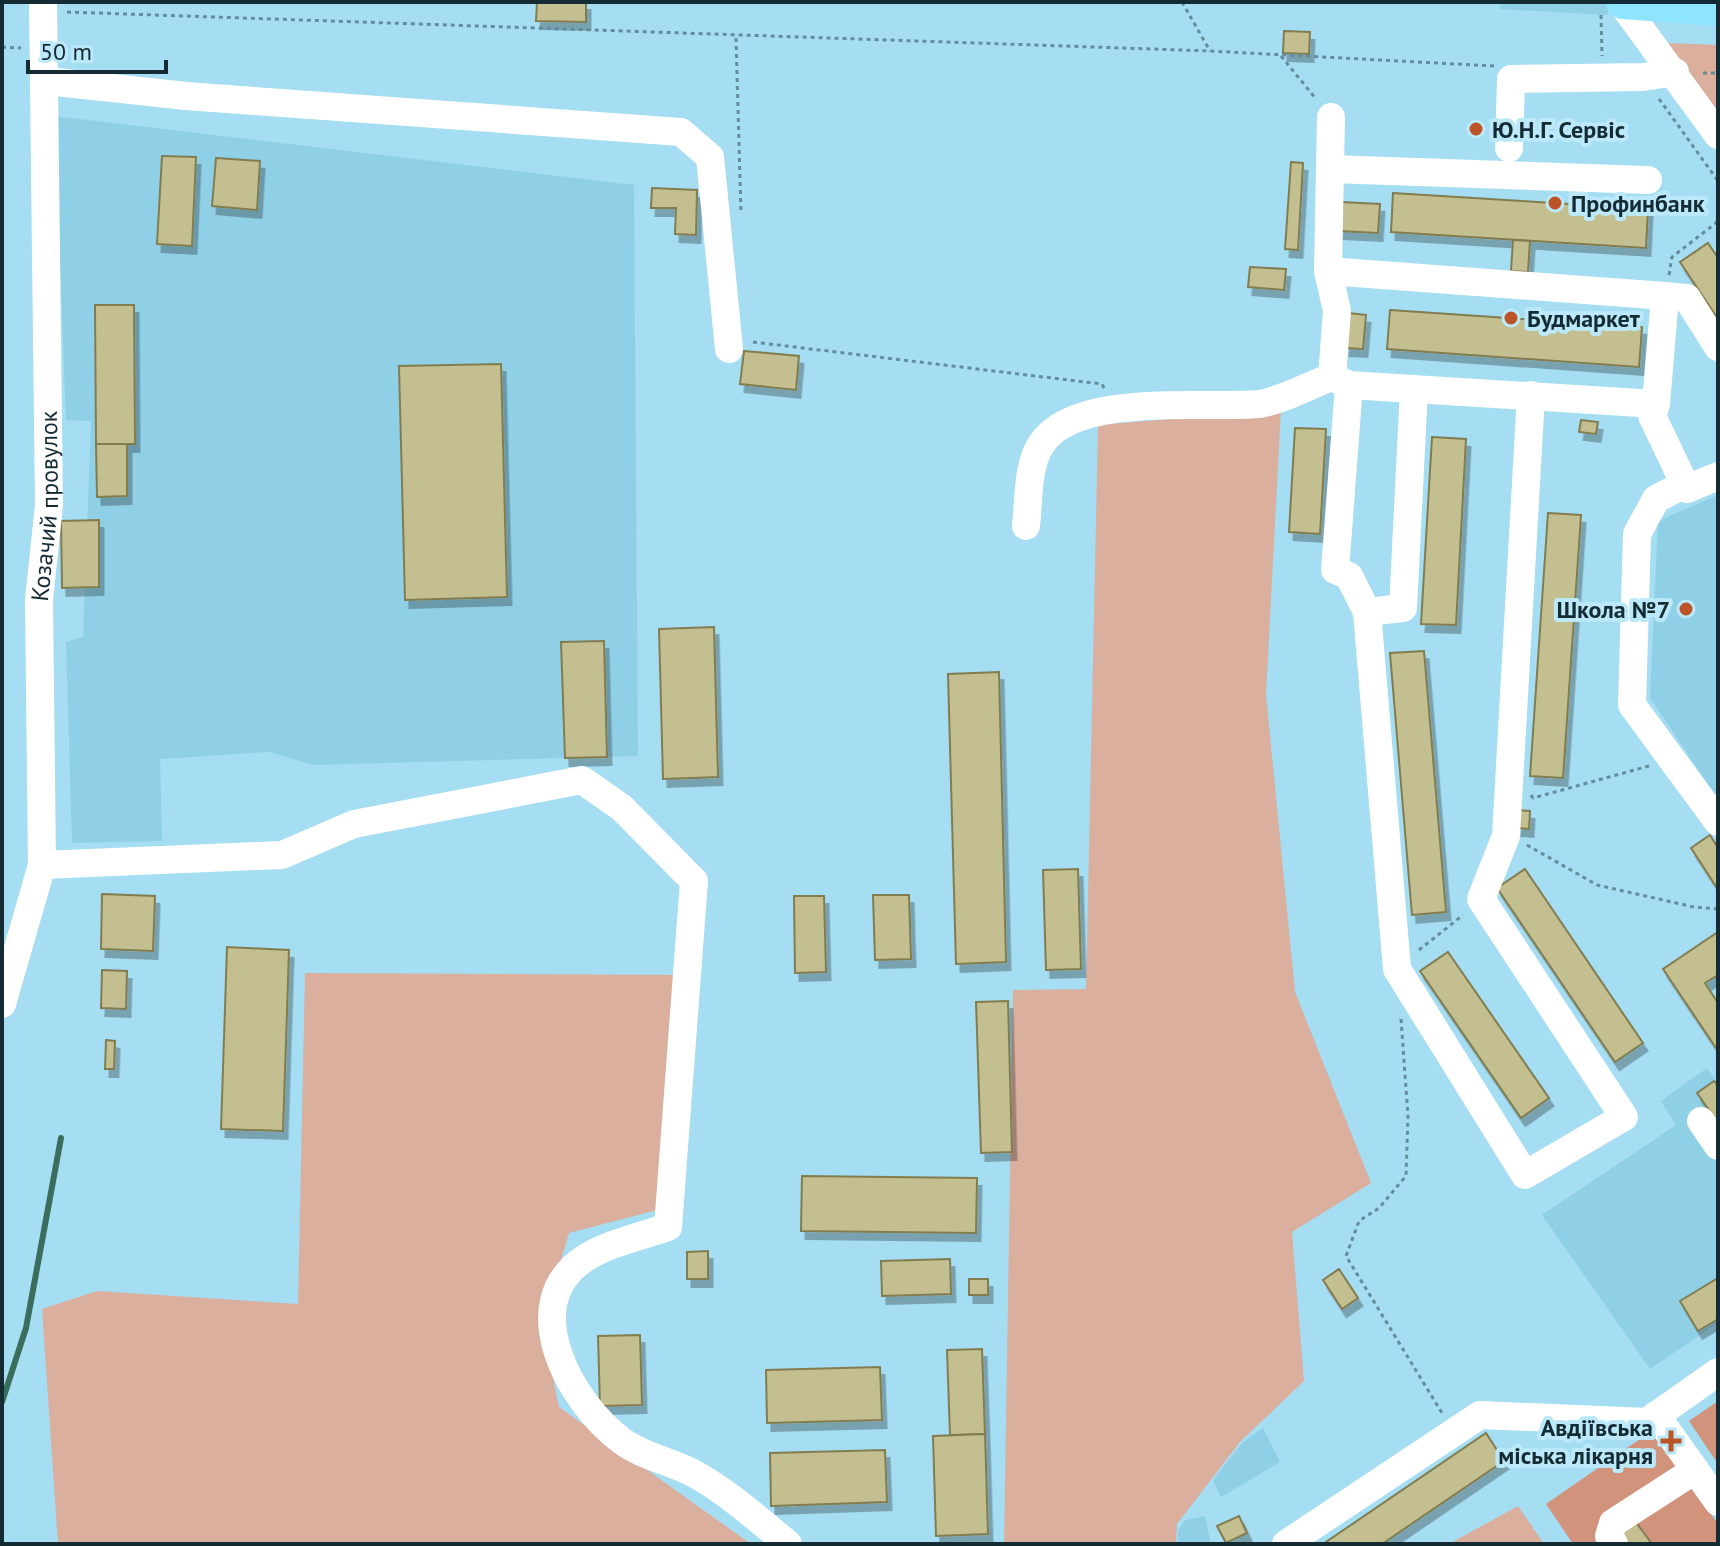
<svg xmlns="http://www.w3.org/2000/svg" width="1720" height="1546" font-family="'PT Sans',sans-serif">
<defs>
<filter id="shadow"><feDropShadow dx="4.5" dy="8" stdDeviation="0" flood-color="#0004"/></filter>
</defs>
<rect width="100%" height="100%" fill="#a5ddf2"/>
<g fill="#90d0e7">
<polygon points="1501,2 1613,2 1607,15 1500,9"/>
<polygon points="54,116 634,185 638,756 314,765 269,752 160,759 162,841 72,843 66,642 83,637 91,421 66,420"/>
<polygon points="1718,495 1718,799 1650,698 1658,521"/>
<polygon points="1707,1068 1718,1084 1718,1323 1650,1369 1542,1215 1676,1125 1661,1101"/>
<polygon points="1263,1428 1280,1462 1221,1497 1213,1480 1242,1443"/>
<polygon points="1205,1516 1211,1544 1178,1544 1178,1531 1185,1520"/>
</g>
<g fill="#daaf9e">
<polygon points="1668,43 1718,45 1718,112"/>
<polygon points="1281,410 1266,694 1295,992 1371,1183 1292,1232 1304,1381 1240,1442 1177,1524 1176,1544 1004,1544 1013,990 1086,989 1098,425"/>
<polygon points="305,973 680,975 661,1209 569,1233 542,1325 559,1407 751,1544 58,1544 42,1309 97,1291 298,1304"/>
<polygon points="1518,1506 1544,1544 1449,1544"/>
</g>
<g fill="#d1937b">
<polygon points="1718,1401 1718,1464 1689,1421"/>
<polygon points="1653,1430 1718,1524 1718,1544 1573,1544 1546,1504"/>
</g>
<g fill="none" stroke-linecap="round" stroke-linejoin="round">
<polyline stroke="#396e5c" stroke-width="6" points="2,1402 26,1328 61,1138"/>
</g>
<g fill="#c4bf90" stroke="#827d50" stroke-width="2" filter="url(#shadow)">
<polygon points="537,2 586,2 586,22 536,21"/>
<polygon points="1284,31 1310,32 1309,54 1283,53"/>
<polygon points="162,156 196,157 192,246 157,244"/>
<polygon points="216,158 260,161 257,210 212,206"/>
<polygon points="1291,162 1303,163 1298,250 1285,249"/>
<polygon points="652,188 697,190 696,235 675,234 676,208 651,208"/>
<polygon points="1393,193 1648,209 1646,248 1391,232"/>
<polygon points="1341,202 1380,204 1378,233 1339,231"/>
<polygon points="1513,240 1530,241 1528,272 1511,271"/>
<polygon points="1708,243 1718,258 1718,319 1680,262"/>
<polygon points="1250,267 1286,269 1284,290 1248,287"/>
<polygon points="95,305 134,305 135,444 96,444"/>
<polygon points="1390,310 1642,327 1639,367 1387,349"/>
<polygon points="1348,313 1366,315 1363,349 1345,348"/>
<polygon points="744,351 799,356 796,390 740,384"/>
<polygon points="501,364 507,597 405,600 399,366"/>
<polygon points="1581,420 1598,422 1596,434 1579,432"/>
<polygon points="1295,428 1326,429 1320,534 1289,532"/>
<polygon points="1432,437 1466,439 1456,625 1421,624"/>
<polygon points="96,444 127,444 127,496 97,497"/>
<polygon points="1548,513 1581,515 1563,778 1530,776"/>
<polygon points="99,520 99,587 62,588 61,521"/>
<polygon points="714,627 718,777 663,779 659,629"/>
<polygon points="604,641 607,757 565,758 561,642"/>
<polygon points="1424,651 1446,912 1412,915 1390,653"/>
<polygon points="999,672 1006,962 956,964 948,674"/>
<polygon points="1518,810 1530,811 1529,829 1517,828"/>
<polygon points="1710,835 1718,848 1717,888 1691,848"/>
<polygon points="1078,869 1081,969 1046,970 1043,870"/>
<polygon points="1525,869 1643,1043 1615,1062 1497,888"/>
<polygon points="102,894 155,896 153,951 101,949"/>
<polygon points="873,895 909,895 911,959 875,960"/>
<polygon points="794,896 824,896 826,972 795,973"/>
<polygon points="1718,932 1718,975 1705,983 1718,1003 1718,1051 1663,969"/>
<polygon points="227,947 289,950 283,1131 221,1129"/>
<polygon points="1448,952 1549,1098 1521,1118 1420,971"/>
<polygon points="102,970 127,971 126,1009 101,1008"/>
<polygon points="1008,1001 1012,1152 981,1153 976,1002"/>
<polygon points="106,1040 115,1041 114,1069 105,1069"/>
<polygon points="1714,1081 1718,1086 1718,1123 1697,1093"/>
<polygon points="802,1176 977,1178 976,1233 801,1231"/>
<polygon points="708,1251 708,1279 687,1279 687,1252"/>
<polygon points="950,1259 951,1294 882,1296 881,1261"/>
<polygon points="1339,1269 1358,1298 1342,1309 1323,1280"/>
<polygon points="1718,1278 1718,1319 1698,1331 1680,1301"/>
<rect x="969" y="1279" width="19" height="16"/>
<polygon points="640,1335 642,1405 600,1406 598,1336"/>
<polygon points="982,1349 985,1434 950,1435 947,1350"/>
<polygon points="880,1367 882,1420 767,1423 766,1370"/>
<polygon points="1486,1433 1504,1461 1382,1544 1323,1544"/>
<polygon points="985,1434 988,1534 936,1536 933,1436"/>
<polygon points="885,1450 887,1502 771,1506 770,1453"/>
<polygon points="1239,1516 1247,1533 1226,1543 1217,1526"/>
<polygon points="1635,1521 1652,1544 1627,1544 1619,1533"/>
</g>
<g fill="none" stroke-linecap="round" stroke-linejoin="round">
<g stroke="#648d9c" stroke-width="3" stroke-dasharray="4 4" stroke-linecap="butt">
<polyline points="1182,2 1210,51"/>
<polyline points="67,12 1210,51 1494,66"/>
<polyline points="1601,15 1602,56"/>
<polyline points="736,38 741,214"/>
<polyline points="2,47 21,48"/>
<polyline points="1281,56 1316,99"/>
<polyline points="1703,73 1718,73"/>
<polyline points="1659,99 1718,181"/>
<polyline points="1669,275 1672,257 1716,223 1718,217"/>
<polyline points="753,342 1102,384 1104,388"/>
<polyline points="1531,795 1533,798 1649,766"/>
<polyline points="1527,845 1597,885 1694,907 1718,909"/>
<polyline points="1419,950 1463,915"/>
<polyline points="1401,1019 1408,1116 1406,1176 1379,1208 1359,1221 1346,1256 1442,1413"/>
</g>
<g stroke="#fff" stroke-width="28">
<polyline points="1623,5 1718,135"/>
<polyline points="47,81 186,96 681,132 710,157 729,349"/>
<polyline points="1331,117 1328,271 1337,311 1332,377 1349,385 1656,404 1652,416 1687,489 1718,476"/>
<polyline points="1509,148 1511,79 1643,77 1675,72"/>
<polyline points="1331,169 1648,180"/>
<polyline points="1328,271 1665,296 1656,404"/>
<polyline points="1665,296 1687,298 1718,347"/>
<polyline points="1349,385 1335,570 1349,576 1367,612"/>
<polyline points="1414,389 1403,608 1367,612 1397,969 1525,1175 1624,1117 1481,899 1506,836 1531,395"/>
<polyline points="1685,484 1656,499 1637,534 1632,705 1718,822"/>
<path d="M1026,526C1029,500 1027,464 1042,443C1078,392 1202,409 1258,404C1282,401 1309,385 1332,377"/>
<path d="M42,865L282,855L354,824L582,780L622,808L694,881L668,1227C642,1236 610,1243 587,1257C514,1302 570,1403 622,1441C645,1458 676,1462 700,1477C731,1495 760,1521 788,1544"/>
<path id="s1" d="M2,1004L42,865L39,600L49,505L43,2"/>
<polyline points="1701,1121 1718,1146"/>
<polyline points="1656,1415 1718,1502"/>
<polyline points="1286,1544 1480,1415 1647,1422 1718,1372"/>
<polyline points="1614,1544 1609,1536 1613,1523 1695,1470"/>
</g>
<polyline stroke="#8fe5ff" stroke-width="34" points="1623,2 1718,9"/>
</g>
<g fill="#bb5527" stroke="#bce9f9" stroke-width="3">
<circle cx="1476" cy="129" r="8"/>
<circle cx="1555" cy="203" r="8"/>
<circle cx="1511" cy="318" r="8"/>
<circle cx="1686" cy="609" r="8"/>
<path d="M1667 1429h8v8h8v8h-8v8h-8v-8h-8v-8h8z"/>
</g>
<g text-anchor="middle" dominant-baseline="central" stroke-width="8" stroke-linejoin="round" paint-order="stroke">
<g font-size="24" font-weight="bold" fill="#152b33" stroke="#bce9f9" text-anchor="start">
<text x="1492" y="129">Ю.Н.Г. Сервіс</text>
<text x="1571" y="203">Профинбанк</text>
<text x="1527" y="318">Будмаркет</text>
<text x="1670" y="609" text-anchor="end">Школа №7</text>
<text x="1653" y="1427" text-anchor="end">Авдіївська<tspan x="1653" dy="28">міська лікарня</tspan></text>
</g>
<g font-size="24" fill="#152b33" stroke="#bce9f9">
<text stroke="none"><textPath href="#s1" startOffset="504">Козачий провулок</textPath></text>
</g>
</g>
<rect width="1720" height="1546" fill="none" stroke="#152b33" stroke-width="8"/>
<path d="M28 60v12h138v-12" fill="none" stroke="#152b33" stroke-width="4"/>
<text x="40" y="60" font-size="24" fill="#152b33" stroke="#bce9f9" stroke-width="6" paint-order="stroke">50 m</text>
</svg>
